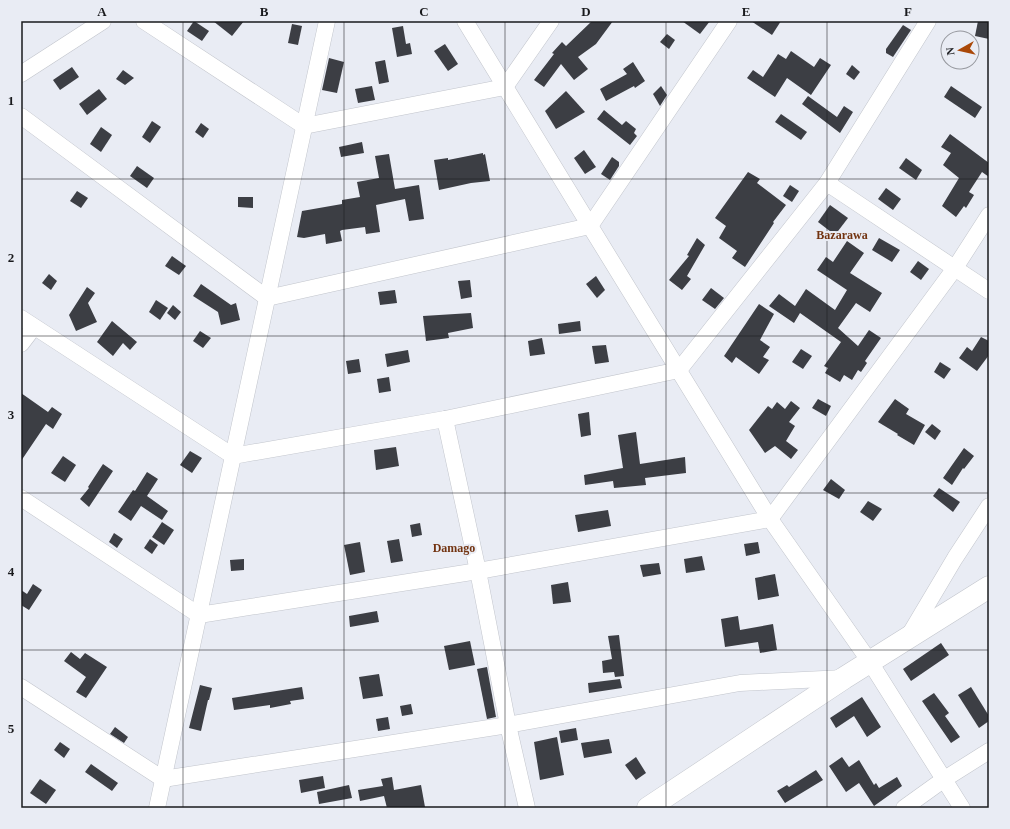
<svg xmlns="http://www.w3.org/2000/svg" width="1010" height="829" font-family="'Times New Roman',serif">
<rect width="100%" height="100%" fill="#e9ecf4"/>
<g fill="#3c3e44">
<polygon points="194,21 209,31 202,41 187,31"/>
<polygon points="213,21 244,21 232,36"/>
<polygon points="592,21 613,21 596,44 578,57 588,69 574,80 561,64 544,87 534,80 554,54 552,53 562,42 566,46"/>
<polygon points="682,21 710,21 700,34"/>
<polygon points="751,21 781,21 772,35"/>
<polygon points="978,21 989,21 989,39 975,36"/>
<polygon points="292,24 302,26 298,45 288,43"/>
<polygon points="903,25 911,30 893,57 886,53 886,49"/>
<polygon points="403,26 406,44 410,43 412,54 397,57 392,28"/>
<polygon points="667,34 675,40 669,49 660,42"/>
<polygon points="445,44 458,64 448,71 434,51"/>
<polygon points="791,51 814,67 820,58 831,65 811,95 787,78 775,97 747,78 753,70 763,77 778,54 786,59"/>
<polygon points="329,58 344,62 337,93 322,90"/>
<polygon points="385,60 389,82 379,84 375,62"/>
<polygon points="633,62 645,81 635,88 634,86 606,101 600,89 627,74 623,69"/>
<polygon points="852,65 860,72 854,80 846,74"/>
<polygon points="72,67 79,77 60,90 53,80"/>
<polygon points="123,70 134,78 125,85 116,79"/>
<polygon points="372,86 375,100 358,103 355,89"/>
<polygon points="661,86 667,95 660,106 653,94"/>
<polygon points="951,86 982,107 975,118 944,97"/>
<polygon points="99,89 107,99 87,115 79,104"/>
<polygon points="566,91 585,112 556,129 545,111"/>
<polygon points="808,96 837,117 844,106 853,112 840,133 802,104"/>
<polygon points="604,110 622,125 626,121 636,129 634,133 637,136 630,145 597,119"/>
<polygon points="781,114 807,132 801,140 775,122"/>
<polygon points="152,121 161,127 150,143 142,137"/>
<polygon points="201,123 209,129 203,138 195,132"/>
<polygon points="101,127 112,135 101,152 90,144"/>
<polygon points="950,134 989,163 989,177 982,172 969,192 974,195 966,208 964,206 956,217 942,206 959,178 943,165 951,153 941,147"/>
<polygon points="362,142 364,153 341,157 339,147"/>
<polygon points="584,150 596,167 585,174 574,158"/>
<polygon points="483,153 483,155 485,154 490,181 471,183 439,190 434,160 448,158 448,160"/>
<polygon points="389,154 395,189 419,185 424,219 409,221 405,199 376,205 380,232 366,234 365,227 342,230 340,231 342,241 326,244 325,234 304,238 297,237 302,211 342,204 342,200 360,197 357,182 379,178 375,156"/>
<polygon points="612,157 619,162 619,166 610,180 601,174"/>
<polygon points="906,158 922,170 916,180 899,168"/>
<polygon points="137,166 154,178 147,188 130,176"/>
<polygon points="748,172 760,179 757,183 786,205 773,222 774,223 745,267 732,258 737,251 719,238 726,226 715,218"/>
<polygon points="790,185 799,191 792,202 783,196"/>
<polygon points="886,188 901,199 893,210 878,199"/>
<polygon points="77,191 88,198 81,208 70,201"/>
<polygon points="238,197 253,197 253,208 238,207"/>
<polygon points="830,205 848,218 835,235 818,222"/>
<polygon points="697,238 705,245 687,276 691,279 682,290 669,280 689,256 687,255"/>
<polygon points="879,238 900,250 892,262 872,250"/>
<polygon points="847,241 864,253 850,273 882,293 870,312 856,303 838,328 858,346 869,330 881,338 865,361 867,363 861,372 858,370 852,380 844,375 840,382 825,373 828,368 824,366 841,342 800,313 794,323 769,306 779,294 795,306 806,289 835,310 847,290 817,270 826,257 833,262"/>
<polygon points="172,256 186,266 179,275 165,266"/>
<polygon points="918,261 929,269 921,280 910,272"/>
<polygon points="49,274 57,281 51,290 42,283"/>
<polygon points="596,276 605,290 597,298 586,284"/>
<polygon points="470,280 472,297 461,299 458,281"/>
<polygon points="201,284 231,305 236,303 240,320 221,325 218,312 193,296"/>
<polygon points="87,287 95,293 88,303 97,322 76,331 69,315"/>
<polygon points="711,288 724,298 715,309 702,300"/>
<polygon points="395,290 397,303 380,305 378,292"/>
<polygon points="156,300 168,308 160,320 149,312"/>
<polygon points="759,304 774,314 760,340 770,347 763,357 769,360 759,374 736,357 732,363 724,356"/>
<polygon points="173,305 181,312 175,320 167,313"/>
<polygon points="471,313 473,328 448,333 449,338 426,341 423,316"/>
<polygon points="112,321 137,342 130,350 123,343 113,356 97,342"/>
<polygon points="580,321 581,331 559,334 558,324"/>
<polygon points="200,331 211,338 203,348 193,341"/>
<polygon points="981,337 989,341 989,355 977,371 959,358 967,347 972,351"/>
<polygon points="542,338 545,354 530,356 528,341"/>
<polygon points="606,345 609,362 595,364 592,346"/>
<polygon points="801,349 812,356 803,369 792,362"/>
<polygon points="408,350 410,362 387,367 385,354"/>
<polygon points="359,359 361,372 348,374 346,361"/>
<polygon points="940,362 951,369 944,379 934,372"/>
<polygon points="389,377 391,391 379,393 377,379"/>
<polygon points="21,393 48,412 52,407 62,414 53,429 46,424 21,461"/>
<polygon points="818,399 831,406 826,416 812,408"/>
<polygon points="895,399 909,409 906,414 925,425 914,445 897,435 898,434 878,422"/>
<polygon points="791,401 800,408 789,422 795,426 786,441 798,450 791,459 775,446 765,453 749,430 768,406 772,409 777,402 785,409"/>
<polygon points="589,412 591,435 581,437 578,414"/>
<polygon points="932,424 941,431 935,440 925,432"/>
<polygon points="636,432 640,464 685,457 686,473 645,478 646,485 614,488 613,481 585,485 584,475 623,468 618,435"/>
<polygon points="396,447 399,466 376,470 374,450"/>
<polygon points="964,448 974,456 964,469 963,468 952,485 943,478"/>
<polygon points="190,451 202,458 192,473 180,465"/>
<polygon points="63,456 76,465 65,482 51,473"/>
<polygon points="103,464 113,471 89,507 80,499 89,488 88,487"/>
<polygon points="147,472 158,479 147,496 168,511 162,520 141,506 131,521 118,512 133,490 135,491"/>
<polygon points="831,479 845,490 839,499 823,490"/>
<polygon points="939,488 960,502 953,512 933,496"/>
<polygon points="868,501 882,509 873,521 860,512"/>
<polygon points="608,510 611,526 578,532 575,515"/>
<polygon points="162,522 174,530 164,545 152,537"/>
<polygon points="420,523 422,535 412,537 410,525"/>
<polygon points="114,533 123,539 117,548 109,542"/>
<polygon points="150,539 158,545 152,554 144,548"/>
<polygon points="399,539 403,561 391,563 387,541"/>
<polygon points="360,542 365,572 350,575 344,545"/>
<polygon points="758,542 760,553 746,556 744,544"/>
<polygon points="702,556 705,570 686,573 684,559"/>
<polygon points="244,559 244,570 231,571 230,560"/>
<polygon points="659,563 661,574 643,577 640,565"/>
<polygon points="775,574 779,596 758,600 755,578"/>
<polygon points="568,582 571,602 553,604 551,585"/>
<polygon points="33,584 42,590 29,610 21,605 21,590 27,594"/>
<polygon points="377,611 379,622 350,627 349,616"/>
<polygon points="738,616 740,630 773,624 777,650 760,653 758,642 725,647 721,619"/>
<polygon points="619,635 624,676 615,677 614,672 603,673 602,661 612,659 608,636"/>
<polygon points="470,641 475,665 449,670 444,646"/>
<polygon points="941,643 949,655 911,681 903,669"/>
<polygon points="71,652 80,659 85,653 107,667 86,698 76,692 86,677 64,661"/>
<polygon points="487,667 496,717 487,719 477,669"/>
<polygon points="379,674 383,696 363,699 359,677"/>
<polygon points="620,679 622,688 589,693 588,683"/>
<polygon points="200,685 212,688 209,700 208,700 201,731 189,728"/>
<polygon points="302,687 304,699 290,701 291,704 270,708 270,705 234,710 232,698"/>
<polygon points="971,687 989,716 989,721 979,728 958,695"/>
<polygon points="934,693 949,713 945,716 960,737 951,743 922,701"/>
<polygon points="862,697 881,727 867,737 854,716 836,728 830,718"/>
<polygon points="411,704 413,714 402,716 400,706"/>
<polygon points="388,717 390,729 378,731 376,719"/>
<polygon points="115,727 128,737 124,743 110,734"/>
<polygon points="576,728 578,740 561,743 559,731"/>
<polygon points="557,737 564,775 540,780 534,742"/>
<polygon points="609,739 612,753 584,758 581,743"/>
<polygon points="60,742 70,749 64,758 54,750"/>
<polygon points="636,757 646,773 636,780 625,765"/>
<polygon points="842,757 849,767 859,760 874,785 876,783 879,788 897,777 902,786 874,806 859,783 846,792 829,766"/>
<polygon points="91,764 118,783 112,791 85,772"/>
<polygon points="816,770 823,780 785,803 777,791 787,785 789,787"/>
<polygon points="323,776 325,788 301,793 299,780"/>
<polygon points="392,777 394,790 421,785 425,807 387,808 384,796 360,801 358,790 383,786 381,779"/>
<polygon points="40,779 56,790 46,804 30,793"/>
<polygon points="349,785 352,798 319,804 317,792"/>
</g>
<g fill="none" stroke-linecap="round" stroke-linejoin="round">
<g stroke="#c2c5cc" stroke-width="17">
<g id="minor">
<polyline points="144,21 304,126 505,87 551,21"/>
<polyline points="465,21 590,226 770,519 870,662 962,808"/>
<polyline points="21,74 103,21"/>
<polyline points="21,116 267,298 590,226 729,21"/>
<polyline points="827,183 989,291"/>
<polyline points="21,318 233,456 445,419 679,370 827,183 928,21"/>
<polyline points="21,344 34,327"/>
<polyline points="445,419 478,571 508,725 527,808"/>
<polyline points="21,498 199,615 478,571 770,519 955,268 989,215"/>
<polyline points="908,637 955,558 989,506"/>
<polyline points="21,687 163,779 508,725 740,683 844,678"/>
<polyline points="157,808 327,21"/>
<polyline points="904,808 943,780 989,751"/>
</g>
</g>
<g stroke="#c2c5cc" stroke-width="23">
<polyline id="secondary" points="648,808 844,678 989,587"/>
</g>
<use href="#minor" stroke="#fff" stroke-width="16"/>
<use href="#secondary" stroke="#fff" stroke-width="22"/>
</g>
<path fill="none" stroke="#191a1d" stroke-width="1" stroke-opacity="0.55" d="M183,21V808M344,21V808M505,21V808M666,21V808M827,21V808M21,179H989M21,336H989M21,493H989M21,650H989"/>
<g text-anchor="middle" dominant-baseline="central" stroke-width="4" stroke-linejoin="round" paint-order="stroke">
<g font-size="12" font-weight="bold" fill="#723310" stroke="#e9ecf4">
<text x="842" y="235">Bazarawa</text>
<text x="454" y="548">Damago</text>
</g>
</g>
<rect width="1010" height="829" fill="none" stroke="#e9ecf4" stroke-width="44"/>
<g transform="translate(960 50) rotate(262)"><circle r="19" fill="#e9ecf4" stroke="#96989e"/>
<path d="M0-3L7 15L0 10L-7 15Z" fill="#aa4808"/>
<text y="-6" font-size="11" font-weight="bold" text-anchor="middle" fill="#191a1d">N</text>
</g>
<rect x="22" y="22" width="966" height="785" fill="none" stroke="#191a1d" stroke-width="1.5"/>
<g font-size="13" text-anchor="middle" font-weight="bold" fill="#191a1d">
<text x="102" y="16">A</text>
<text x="264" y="16">B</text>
<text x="424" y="16">C</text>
<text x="586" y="16">D</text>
<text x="746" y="16">E</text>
<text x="908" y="16">F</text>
<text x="11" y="105">1</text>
<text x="11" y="262">2</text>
<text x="11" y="419">3</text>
<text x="11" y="576">4</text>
<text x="11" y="733">5</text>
</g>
</svg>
